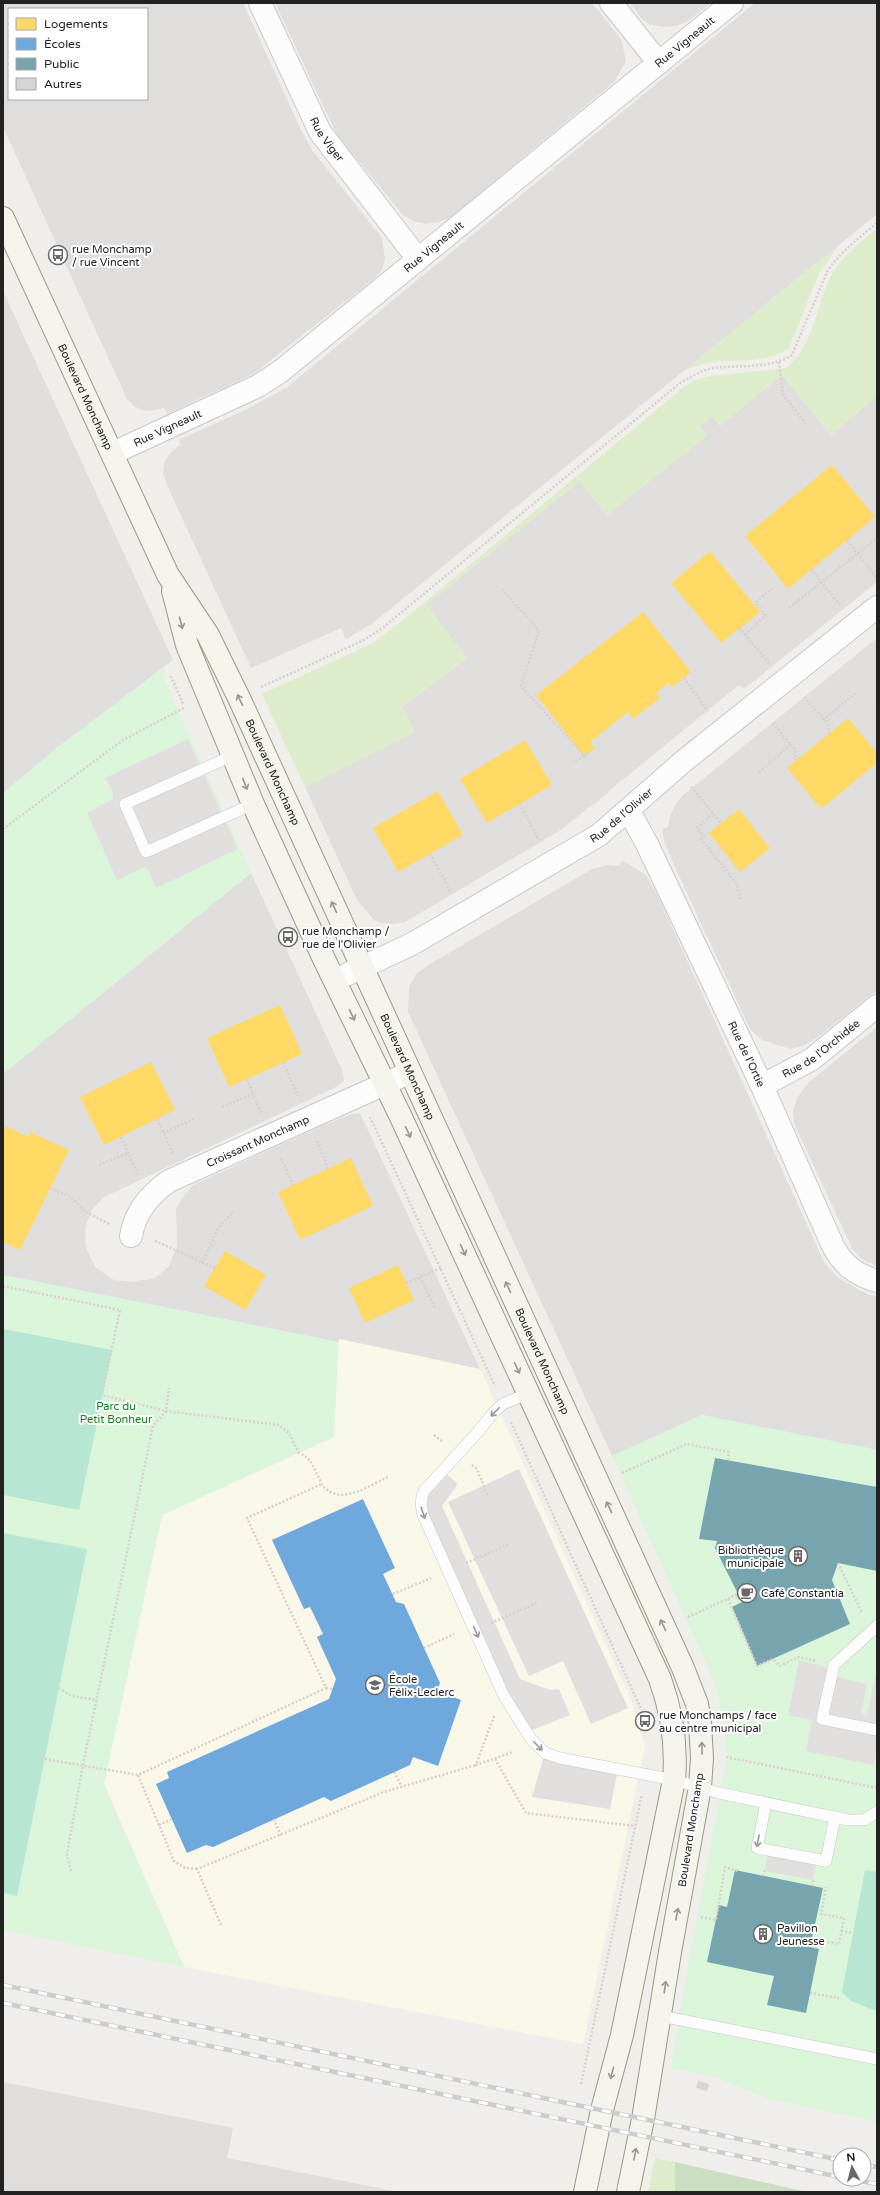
<svg xmlns="http://www.w3.org/2000/svg" width="880" height="2195" font-family="'Varela Round',sans-serif">
<rect width="100%" height="100%" fill="#f0eeeb"/>
<g fill="#dfdedc" fill-rule="evenodd">
<path d="M3,3H243L301,130L312,150L382,238L385,259L382,269L375,278L253,374L167,414L164,408L150,411L142,410L134,406L127,399L3,127ZM9,9H147V99H9Z"/>
<polygon points="275,3 592,3 621,39 626,61 614,82 451,217 439,222 426,224 413,221 403,215 337,135"/>
<polygon points="630,3 711,3 688,21 676,26 664,27 650,25 642,19"/>
<polygon points="755,3 877,3 877,214 373,623 346,639 341,628 251,668 166,483 163,472 165,461 171,452 181,445 179,440 245,410 286,388"/>
<polygon points="3,291 173,660 58,747 3,793"/>
<polygon points="782,375 831,435 877,396 877,582 744,689 739,685 561,830 405,922 393,924 381,923 374,920 357,900 305,787 415,732 402,707 467,658 426,605 580,481 607,515 707,435 699,427 712,416 720,426"/>
<polygon points="877,638 877,990 818,1037 805,1045 791,1049 777,1045 762,1040 750,1029 675,867 664,841 662,829 668,827 670,817 675,805 682,796"/>
<polygon points="622,860 646,875 657,894 824,1262 838,1278 869,1295 877,1296 877,1450 702,1415 612,1456 408,1012 409,987 416,974 430,964 592,869 607,865 620,866"/>
<polygon points="251,873 343,1072 344,1081 336,1087 104,1197 91,1211 86,1226 85,1239 87,1250 95,1267 114,1280 133,1282 155,1278 169,1266 177,1246 176,1209 185,1194 193,1185 322,1126 349,1115 360,1113 480,1369 340,1339 338,1342 3,1275 3,1074"/>
<polygon points="877,1027 877,1266 863,1260 853,1250 794,1123 793,1111 797,1098 808,1083"/>
<polygon points="3,2082 233,2128 227,2158 399,2192 3,2192"/>
</g>
<polygon fill="#f8f7e8" points="339,1339 480,1369 633,1705 645,1746 583,2044 184,1967 104,1784 162,1515 334,1437"/>
<g fill="#ddeccb">
<path d="M877,229V396L831,435L782,375L720,426L712,416L699,427L707,436L607,515L580,481L426,605L467,658L402,707L415,732L305,787L262,694L371,644L407,617L684,387L697,379L713,376L786,368C813,348 816,307 830,278C840,258 860,242 877,229Z"/>
<path d="M840,244L819,273L789,348C767,364 737,359 711,362C702,363 693,368 685,370Z"/>
<polygon points="655,2158 675,2162 675,2192 648,2192"/>
</g>
<polygon fill="#cbdec1" points="675,2162 807,2192 675,2192"/>
<g fill="#daf5da">
<polygon points="165,667 163,676 166,684 251,873 3,1074 3,793 58,747"/>
<polygon points="3,1275 338,1342 334,1437 162,1515 104,1784 184,1967 3,1930"/>
<polygon points="702,1415 877,1450 877,2122 766,2098 718,2078 671,2068 690,1954 726,1764 724,1720 715,1685 707,1665 612,1456"/>
</g>
<g fill="#b7e6d2">
<polygon points="3,1329 112,1350 79,1510 3,1495"/>
<polygon points="3,1533 87,1549 17,1896 3,1893"/>
<polygon points="865,1870 877,1872 877,2011 851,2001 842,1992"/>
</g>
<g fill="#e0dfde">
<polygon points="784,383 826,439 731,519 784,584 756,607 710,551 673,581 618,513"/>
<polygon points="567,505 594,540 466,642 440,609"/>
<polygon points="877,638 877,699 858,716 826,680"/>
<polygon points="480,695 494,711 504,705 530,737 446,787 417,734"/>
<polygon points="188,739 238,849 156,888 148,869 144,867 117,880 87,813 113,799 113,792 105,778"/>
<polygon points="404,740 419,770 438,791 373,828 361,812 343,774"/>
<polygon points="750,741 779,779 758,796 727,760"/>
<polygon points="578,753 610,791 592,806 559,766"/>
<polygon points="739,879 762,905 722,935 706,935 694,908"/>
<polygon points="272,925 300,984 263,1001 245,960 262,951 254,933"/>
<polygon points="229,1087 248,1129 192,1155 172,1112"/>
<polygon points="102,1142 133,1183 104,1197 75,1156"/>
<polygon points="261,1154 280,1197 225,1224 204,1180"/>
<polygon points="392,1189 419,1247 383,1263 366,1227 382,1220 382,1215 374,1198"/>
<polygon points="442,1293 467,1353 450,1363 440,1342 423,1351 403,1311"/>
<polygon points="519,1469 628,1708 591,1724 563,1661 529,1676 448,1502"/>
<polygon points="443,1471 458,1484 442,1506 520,1679 550,1690 559,1689 570,1715 527,1732 423,1515 424,1491"/>
<polygon points="799,1661 820,1665 832,1671 831,1675 867,1684 861,1714 867,1716 877,1667 877,1751 874,1765 806,1751 812,1720 788,1715"/>
<polygon points="545,1753 618,1769 610,1809 532,1797"/>
<polygon points="768,1850 817,1860 813,1880 765,1871"/>
</g>
<g fill="#ffd966">
<polygon points="832,465 875,517 788,589 745,536"/>
<polygon points="710,551 760,612 721,643 671,583"/>
<polygon points="643,612 691,672 672,687 669,683 656,693 660,698 633,719 628,712 590,742 595,748 584,756 536,695"/>
<polygon points="848,718 877,753 877,763 821,809 787,768"/>
<polygon points="525,740 552,785 487,823 460,779"/>
<polygon points="438,791 463,835 398,872 373,828"/>
<polygon points="739,809 770,848 740,872 709,833"/>
<polygon points="280,1005 302,1054 229,1087 207,1038"/>
<polygon points="151,1062 175,1110 104,1145 80,1097"/>
<polygon points="6,1126 28,1137 30,1132 69,1150 20,1250 3,1242 3,1132"/>
<polygon points="351,1158 373,1206 300,1240 278,1192"/>
<polygon points="225,1251 266,1275 245,1310 204,1286"/>
<polygon points="398,1265 414,1300 365,1323 349,1288"/>
</g>
<polygon fill="#6fa8dc" points="363,1499 395,1568 383,1574 396,1602 404,1604 440,1683 437,1691 461,1700 438,1766 413,1757 410,1765 331,1801 324,1797 213,1847 206,1845 187,1853 156,1784 169,1778 167,1772 329,1699 336,1679 317,1637 323,1634 310,1607 304,1609 272,1540"/>
<g fill="#76a5af">
<polygon points="715,1458 877,1487 877,1571 838,1563 832,1580 850,1624 757,1666 732,1607 742,1602 715,1548 717,1541 699,1539"/>
<polygon points="735,1870 823,1888 810,1947 819,1949 806,2013 767,2005 774,1976 707,1962 719,1905 727,1907"/>
</g>
<polygon fill="#d7d4d2" points="698,2081 709,2084 707,2091 696,2088"/>
<g fill="none" stroke-linecap="round" stroke-linejoin="round">
<g stroke="#c9c8c7" stroke-width="12">
<g id="lane">
<polyline points="234,755 125,804 146,852 253,804"/>
<path d="M529,1393L503,1404L494,1412L477,1433L424,1491C420,1500 421,1506 423,1515L504,1696L531,1739L545,1753L560,1758L674,1780L719,1793L848,1820H864L877,1812"/>
<polyline points="877,1626 834,1665 822,1719 877,1730"/>
<polyline points="766,1803 757,1848 826,1861 835,1817"/>
<polyline points="661,2016 877,2059"/>
</g>
</g>
<g stroke="#c9c8c7" stroke-width="24">
<g id="street">
<path id="s1" d="M260,3L320,132L418,259"/>
<polyline points="611,3 659,63"/>
<path id="s2" d="M113,453L258,386L281,371L732,3"/>
<path id="s3" d="M629,811L647,844L762,1086L833,1246C843,1265 856,1275 877,1281"/>
<path id="s4" d="M335,980L412,944L599,835L685,760L877,607"/>
<path id="s5" d="M762,1086L812,1059L877,1006"/>
<path id="s6" d="M131,1236C135,1212 149,1195 169,1181L409,1073"/>
</g>
</g>
<g stroke="#999a82" stroke-width="24">
<g id="secondary">
<path id="s7" d="M3,218L168,575L208,635L239,698L683,1668L697,1704L700,1724L702,1758L700,1787L670,1952L643,2119L628,2192"/>
<path d="M173,591L187,645L253,804L323,957L400,1115L660,1679C672,1712 677,1745 674,1780L622,2035L602,2110L585,2192"/>
</g>
</g>
<g stroke="#dccecd" stroke-width="2.5" stroke-dasharray="2 2" stroke-linecap="butt">
<polyline points="779,362 783,394 805,423"/>
<polyline points="847,541 877,578"/>
<polyline points="811,569 840,605"/>
<polyline points="502,589 539,631 521,686 584,756 573,763"/>
<polyline points="789,608 877,538"/>
<polyline points="739,628 769,663"/>
<polyline points="745,635 765,616 756,602 773,588"/>
<polyline points="171,676 183,704"/>
<polyline points="684,678 708,711"/>
<path d="M261,687L362,641L380,630L680,383C691,377 701,370 714,368C739,365 770,369 792,355L827,272C840,252 859,238 877,223"/>
<polyline points="804,697 828,724 829,733"/>
<polyline points="823,720 856,693"/>
<polyline points="773,723 795,750 796,760"/>
<polyline points="584,756 589,752"/>
<polyline points="759,772 790,745"/>
<polyline points="691,787 721,823"/>
<polyline points="520,804 539,840"/>
<polyline points="713,813 697,828 704,836 701,839 737,884 740,901"/>
<polyline points="3,829 123,740 184,708"/>
<polyline points="430,854 451,892"/>
<polyline points="283,1062 298,1096"/>
<polyline points="247,1079 253,1093"/>
<polyline points="222,1107 253,1094 261,1113"/>
<polyline points="370,1117 495,1386"/>
<polyline points="157,1119 173,1153"/>
<polyline points="163,1133 196,1118"/>
<polyline points="121,1137 138,1175"/>
<polyline points="317,1141 328,1169"/>
<polyline points="281,1158 293,1185"/>
<polyline points="99,1165 128,1153"/>
<polyline points="50,1188 71,1197 86,1212 109,1224"/>
<polyline points="155,1241 215,1268"/>
<polyline points="202,1263 218,1228 235,1210"/>
<polyline points="420,1277 435,1308"/>
<polyline points="406,1283 441,1268"/>
<path d="M3,1286L120,1310L102,1395L166,1411L279,1425L289,1433L299,1453C309,1457 311,1462 316,1472C319,1477 321,1485 325,1488C343,1505 370,1485 388,1477"/>
<polyline points="511,1422 641,1709"/>
<polyline points="434,1435 443,1442"/>
<polyline points="472,1465 477,1469 488,1497"/>
<polyline points="622,1473 687,1444 729,1452 728,1461"/>
<polyline points="466,1563 510,1544"/>
<polyline points="838,1563 862,1613"/>
<polyline points="393,1594 431,1578"/>
<polyline points="728,1599 757,1666 773,1659 780,1666 798,1657 816,1661"/>
<polyline points="688,1617 738,1594"/>
<polyline points="491,1623 537,1603"/>
<polyline points="424,1648 454,1634"/>
<polyline points="59,1688 72,1696 97,1700"/>
<polyline points="326,1688 332,1689"/>
<polyline points="494,1716 476,1765 513,1752"/>
<polyline points="726,1757 877,1788"/>
<polyline points="45,1759 138,1775"/>
<polyline points="495,1759 526,1813 635,1826"/>
<polyline points="394,1772 402,1787"/>
<polyline points="274,1819 281,1836"/>
<polyline points="159,1825 172,1819"/>
<polyline points="197,1869 185,1868 174,1861 138,1775 326,1688 247,1518 322,1484"/>
<polyline points="71,1871 67,1854 83,1765 153,1426 166,1411 169,1388"/>
<polyline points="763,1876 765,1869"/>
<polyline points="812,1886 814,1878"/>
<polyline points="701,1917 716,1920 725,1867 738,1871"/>
<polyline points="221,1925 197,1869 384,1792 476,1765"/>
<polyline points="841,1931 853,1933"/>
<polyline points="814,1948 816,1940 839,1944 844,1918 821,1914 826,1887"/>
<polyline points="810,1993 839,1998"/>
<polyline points="581,2084 642,1794"/>
</g>
<use href="#lane" stroke="#fdfcfc" stroke-width="11"/>
<use href="#street" stroke="#fdfcfc" stroke-width="22"/>
<use href="#secondary" stroke="#f4f4ed" stroke-width="22"/>
<g stroke="#ccc" stroke-width="4.5">
<g id="rail">
<polyline points="3,1985 840,2160"/>
<polyline points="3,2003 840,2177"/>
<polyline points="864,2165 877,2167"/>
<polyline points="851,2179 877,2184"/>
</g>
</g>
<use href="#rail" stroke="#fff" stroke-width="3" stroke-dasharray="9" stroke-linecap="butt"/>
</g>
<defs><path id="oneway-shaft" d="M-6 0H5M1.5-3L5.5 0L1.5 3" fill="none" stroke-width="1.6" stroke-linecap="round" stroke-linejoin="round"/></defs>
<g stroke="#969692">
<use href="#oneway-shaft" transform="translate(181 623) rotate(75)"/>
<use href="#oneway-shaft" transform="translate(240 700) rotate(-115)"/>
<use href="#oneway-shaft" transform="translate(245 784) rotate(69)"/>
<use href="#oneway-shaft" transform="translate(334 907) rotate(-115)"/>
<use href="#oneway-shaft" transform="translate(352 1015) rotate(64)"/>
<use href="#oneway-shaft" transform="translate(408 1132) rotate(65)"/>
<use href="#oneway-shaft" transform="translate(463 1250) rotate(65)"/>
<use href="#oneway-shaft" transform="translate(508 1287) rotate(-115)"/>
<use href="#oneway-shaft" transform="translate(517 1368) rotate(65)"/>
<use href="#oneway-shaft" transform="translate(609 1507) rotate(-115)"/>
<use href="#oneway-shaft" transform="translate(663 1625) rotate(-115)"/>
<use href="#oneway-shaft" transform="translate(702 1748) rotate(-91)"/>
<use href="#oneway-shaft" transform="translate(677 1914) rotate(-79)"/>
<use href="#oneway-shaft" transform="translate(665 1987) rotate(-82)"/>
<use href="#oneway-shaft" transform="translate(612 2073) rotate(105)"/>
<use href="#oneway-shaft" transform="translate(635 2154) rotate(-79)"/>
</g>
<g stroke="#9a9a9a">
<use href="#oneway-shaft" transform="translate(495 1412) rotate(134)"/>
<use href="#oneway-shaft" transform="translate(423 1513) rotate(72)"/>
<use href="#oneway-shaft" transform="translate(476 1632) rotate(66)"/>
<use href="#oneway-shaft" transform="translate(538 1746) rotate(46)"/>
<use href="#oneway-shaft" transform="translate(758 1841) rotate(101)"/>
</g>
<defs>
<g id="bus-ring" transform="scale(1)"><circle r="9.5" fill="#fff" stroke="#6a6968" stroke-width="1.5"/><path d="M-5-6H5V4H4V6H2V4H-2V6H-4V4H-5ZM-3.5-4V0h7V-4ZM-3.5 1.2v1.5H-2V1.2ZM2 1.2v1.5H3.5V1.2Z" fill="#6a6968"/></g>
<g id="building-ring" transform="scale(1)"><circle r="9.5" fill="#fff" stroke="#6a6968" stroke-width="1.5"/><path d="M-4-6H4V6H1V3H-1V6H-4ZM-2.5-4.3h1.7v1.8h-1.7ZM.8-4.3h1.7v1.8H.8ZM-2.5-1h1.7V.8h-1.7ZM.8-1h1.7V.8H.8Z" fill="#6a6968"/></g>
<g id="cafe-ring" transform="scale(1)"><circle r="9.5" fill="#fff" stroke="#6a6968" stroke-width="1.5"/><path d="M-5.5-4.5H6V0H3Q3 3.5 0 3.5H-2.5Q-5.5 3.5-5.5 0ZM3-3.2v2h1.7v-2ZM-6 4.5H4V6H-6Z" fill="#6a6968"/></g>
<g id="school-ring" transform="scale(1)"><circle r="9.5" fill="#fff" stroke="#6a6968" stroke-width="1.5"/><path d="M0-5L7-2L0 1L-7-2ZM-4 1L0 2.5L4 1V4Q0 6-4 4Z" fill="#6a6968"/></g>
</defs>
<g fill-rule="evenodd">
<use href="#bus-ring" x="58" y="255"/>
<use href="#bus-ring" x="288" y="937"/>
<use href="#building-ring" x="798" y="1556"/>
<use href="#cafe-ring" x="747" y="1593"/>
<use href="#school-ring" x="375" y="1685"/>
<use href="#bus-ring" x="645" y="1721"/>
<use href="#building-ring" x="763" y="1934"/>
</g>
<g text-anchor="middle" dominant-baseline="central" stroke-width="4" stroke-linejoin="round" paint-order="stroke">
<g font-size="11" fill="#222" stroke="#fff">
<text stroke="none"><textPath href="#s2" startOffset="708">Rue Vigneault</textPath></text>
<text stroke="none"><textPath href="#s1" startOffset="152">Rue Viger</textPath></text>
<text stroke="none"><textPath href="#s2" startOffset="384">Rue Vigneault</textPath></text>
<text stroke="none"><textPath href="#s7" startOffset="197">Boulevard Monchamp</textPath></text>
<text stroke="none"><textPath href="#s2" startOffset="60">Rue Vigneault</textPath></text>
<text stroke="none"><textPath href="#s7" startOffset="617">Boulevard Monchamp</textPath></text>
<text stroke="none"><textPath href="#s4" startOffset="331">Rue de l'Olivier</textPath></text>
<text stroke="none"><textPath href="#s5" startOffset="70">Rue de l'Orchidée</textPath></text>
<text stroke="none"><textPath href="#s3" startOffset="270">Rue de l'Ortie</textPath></text>
<text stroke="none"><textPath href="#s7" startOffset="941">Boulevard Monchamp</textPath></text>
<text stroke="none"><textPath href="#s6" startOffset="166">Croissant Monchamp</textPath></text>
<text stroke="none"><textPath href="#s7" startOffset="1265">Boulevard Monchamp</textPath></text>
<text transform="translate(691 1830) rotate(-81)">Boulevard Monchamp</text>
</g>
<g font-size="11" fill="#222" stroke="#fff" text-anchor="start">
<text x="72" y="249">rue Monchamp<tspan x="72" dy="13">/ rue Vincent</tspan></text>
<text x="302" y="931">rue Monchamp /<tspan x="302" dy="13">rue de l'Olivier</tspan></text>
<text x="784" y="1550" text-anchor="end">Bibliothèque<tspan x="784" dy="13">municipale</tspan></text>
<text x="761" y="1593">Café Constantia</text>
<text x="389" y="1679">École<tspan x="389" dy="13">Félix-Leclerc</tspan></text>
<text x="659" y="1715">rue Monchamps / face<tspan x="659" dy="13">au centre municipal</tspan></text>
<text x="777" y="1928">Pavillon<tspan x="777" dy="13">Jeunesse</tspan></text>
</g>
<g font-size="11" fill="#0c8416" stroke="#fff">
<text x="116" y="1406">Parc du<tspan x="116" dy="13">Petit Bonheur</tspan></text>
</g>
</g>
<rect width="880" height="2195" fill="none" stroke="#222222" stroke-width="8"/>
<rect x="8" y="8" width="140" height="92" fill="#ffffff" stroke="#a7a7a7"/>
<rect x="16" y="18" width="20" height="12" fill="#ffd966" stroke="#a7a7a7"/>
<text x="44" y="28" font-size="12" fill="#222222">Logements</text>
<rect x="16" y="38" width="20" height="12" fill="#6fa8dc" stroke="#a7a7a7"/>
<text x="44" y="48" font-size="12" fill="#222222">Écoles</text>
<rect x="16" y="58" width="20" height="12" fill="#76a5af" stroke="#a7a7a7"/>
<text x="44" y="68" font-size="12" fill="#222222">Public</text>
<rect x="16" y="78" width="20" height="12" fill="#d7d4d2" stroke="#a7a7a7"/>
<text x="44" y="88" font-size="12" fill="#222222">Autres</text>
<g transform="translate(852 2167) rotate(353)"><circle r="19" fill="#ffffff" stroke="#a7a7a7"/>
<path d="M0-3L7 15L0 10L-7 15Z" fill="#6a6968"/>
<text y="-6" font-size="11" font-weight="bold" text-anchor="middle" fill="#222222">N</text>
</g>
</svg>
